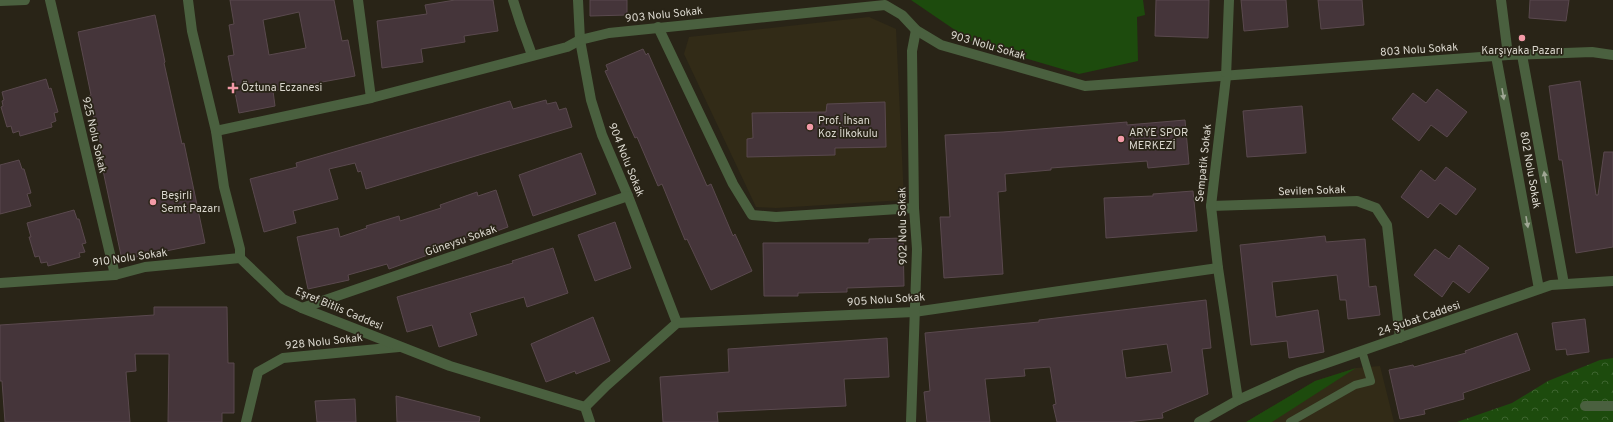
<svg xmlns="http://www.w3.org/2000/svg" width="1613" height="422" font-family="Overpass,sans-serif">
<defs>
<pattern id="park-crowns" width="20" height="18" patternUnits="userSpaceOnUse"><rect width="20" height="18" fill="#1d4b0d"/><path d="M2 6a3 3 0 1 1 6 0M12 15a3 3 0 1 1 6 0" fill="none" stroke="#3d642f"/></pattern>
</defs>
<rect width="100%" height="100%" fill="#292417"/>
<g fill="#322b17">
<polygon points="869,17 896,29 904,200 776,208 756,207 684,54 689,37"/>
<polygon points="1380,366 1394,422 1246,422 1315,381 1356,368"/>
</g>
<g fill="#1d4b0d">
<polygon points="911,0 1143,0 1145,15 1137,17 1138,61 1079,74 974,43"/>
<polygon points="1356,368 1272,422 1246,422 1315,381"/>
</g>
<polygon fill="url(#park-crowns)" points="1613,358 1613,422 1457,422 1512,403 1548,381 1600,360"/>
<g fill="#45353a" stroke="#5a494e" fill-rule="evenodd">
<path d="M230,0H334L342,41L348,40L355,76L273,91L275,106L239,113L228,56L234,55L229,25L234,24ZM299,12L306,48L269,55L263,20Z"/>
<polygon points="455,0 493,0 498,31 464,36 465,42 421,49 423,62 382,68 377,21 427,14 425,5"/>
<polygon points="590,0 627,0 627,15 590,16"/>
<polygon points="1156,0 1209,0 1208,38 1155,36"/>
<polygon points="1241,0 1286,0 1288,27 1244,31"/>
<polygon points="1318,0 1362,0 1364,25 1321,29"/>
<polygon points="1530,0 1569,0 1566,21 1529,18"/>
<polygon points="155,15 165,62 164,63 182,144 184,143 205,243 122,260 101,161 104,160 89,96 91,95 78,32"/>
<polygon points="643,49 646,55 648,53 707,186 711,184 733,236 735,234 752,271 711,290 687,239 685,240 662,184 658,186 637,137 635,138 605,71 608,70 606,65"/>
<polygon points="46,79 49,89 51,88 58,112 54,113 56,121 51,123 52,127 20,136 19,131 13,133 11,126 7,127 1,107 3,106 2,101 4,100 2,92"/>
<polygon points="1580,81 1596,195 1598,195 1604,152 1613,152 1613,247 1576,253 1562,160 1559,160 1549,86"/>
<polygon points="1437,89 1467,112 1447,137 1431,125 1419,141 1392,119 1413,93 1426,103"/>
<polygon points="546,100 547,104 556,102 559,110 566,108 572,127 366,189 361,171 358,172 355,163 329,169 338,199 293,211 296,223 264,232 250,179 297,167 296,163 510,101 513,109"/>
<polygon points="885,102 886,147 835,148 835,155 747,157 747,139 753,138 752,113 826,112 827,104"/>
<polygon points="1302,106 1306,153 1247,157 1243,111"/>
<polygon points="1185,120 1189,164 1148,168 1147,161 1051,168 1051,170 1005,174 1006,191 998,192 1003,274 944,278 940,217 950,217 945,135 1003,132 1127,122 1127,125"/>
<polygon points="581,153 596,194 533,216 519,175"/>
<polygon points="19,160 22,169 24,169 31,193 27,194 31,206 0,214 0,165"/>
<polygon points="1446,167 1476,189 1456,215 1440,203 1428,218 1401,197 1421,170 1435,181"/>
<polygon points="496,190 508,227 494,232 492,229 448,244 450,247 389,269 387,264 348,275 349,280 308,289 297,237 338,228 340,237 367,228 366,226 399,216 400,221 441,208 440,205 477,192 478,196"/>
<polygon points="1193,191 1197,231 1106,238 1104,198 1153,196 1153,194"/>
<polygon points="74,210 77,219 79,219 86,243 82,244 85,252 79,253 80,257 66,261 48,266 47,262 41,263 39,256 35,257 29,237 31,237 27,223"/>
<polygon points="615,222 631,268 595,281 578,235"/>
<polygon points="1325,236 1326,242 1365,239 1369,287 1376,286 1380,315 1348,319 1346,300 1340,300 1337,275 1272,282 1276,317 1318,310 1324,352 1289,358 1287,341 1251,345 1240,245"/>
<polygon points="903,238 904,286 847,288 847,292 798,293 798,296 764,296 763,243 869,243 869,239"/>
<polygon points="1459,245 1489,268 1469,293 1453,281 1442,297 1414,275 1435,249 1449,259"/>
<polygon points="553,248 568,293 527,307 524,297 470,313 477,335 439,347 432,325 407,332 397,297 513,263 512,261"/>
<path d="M1206,300L1211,348L1202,349L1208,394L1162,413L1163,418L1127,422H1057L1053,405L1056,404L1050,367L1024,369L1025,376L985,379L990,422H927L924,392L930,391L925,333L1039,322V320ZM1167,344L1172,372L1126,378L1122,350Z"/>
<polygon points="154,307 227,307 228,363 234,363 234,413 222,413 222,422 168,422 169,354 135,354 136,371 126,372 130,422 5,422 2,381 0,381 0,325 154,315"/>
<polygon points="593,317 610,361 576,374 575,371 546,382 531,344"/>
<polygon points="1585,319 1589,352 1567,355 1566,349 1556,350 1552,323"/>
<polygon points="1517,333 1530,370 1463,393 1464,399 1424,410 1425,414 1400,419 1389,370 1413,365 1414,367 1466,353 1465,351"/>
<polygon points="887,338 889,377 844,379 846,406 717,412 718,422 663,422 660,377 729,372 728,349"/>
<polygon points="396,396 480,417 479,422 397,422"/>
<polygon points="355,399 356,422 317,422 315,401"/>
</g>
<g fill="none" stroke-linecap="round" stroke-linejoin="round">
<polyline stroke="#4a603f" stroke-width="8" points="1290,422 1355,385 1371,381 1362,351"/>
<g stroke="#4a603f" stroke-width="10">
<polyline points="50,0 115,275"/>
<polyline points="358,0 371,98"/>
<polyline points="513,0 520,22 532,55"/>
<polyline points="578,0 580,40 591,100 602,135 628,196 677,323"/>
<polyline points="1501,0 1508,55"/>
<polyline points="0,1 25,0"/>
<polyline points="658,27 733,184 752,215 776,217 914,208"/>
<polyline points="1522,55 1564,284"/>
<polyline points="1496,56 1539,289"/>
<polyline points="216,131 371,98 567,47 580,40 609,33 885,5 902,15 916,30 941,45 1085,86 1508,55 1592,52 1613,55"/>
<polyline points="1211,206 1357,201 1376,208 1387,225 1400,338"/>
<polyline points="0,283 115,275 145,267 240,258"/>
<polyline points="302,308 628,196"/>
<polyline points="1585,406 1613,406"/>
<polyline points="585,407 606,386 677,323 914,312 1218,268"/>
<polyline points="246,422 258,372 283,358 399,347"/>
<polyline points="911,422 917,249 914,208 912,51 916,30"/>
<polyline points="1199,422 1238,400 1218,268 1211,206 1226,77 1229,0"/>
</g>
<g stroke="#4a603f" stroke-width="10">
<polyline points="188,0 192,31 216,131 224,187 240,249 240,258 283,299 302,308 450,366 585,407 590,422"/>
<polyline points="1238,400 1298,373 1551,285 1613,281"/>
</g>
</g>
<defs><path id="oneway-solid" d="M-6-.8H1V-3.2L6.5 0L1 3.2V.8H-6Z"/></defs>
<g fill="#a0a795">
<use href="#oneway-solid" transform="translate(1503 94) rotate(80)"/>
<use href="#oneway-solid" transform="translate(1545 177) rotate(-100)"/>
<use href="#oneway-solid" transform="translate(1527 222) rotate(80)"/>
</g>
<g fill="#f39aa7" stroke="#292417" stroke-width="1.5">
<circle cx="1522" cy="38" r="4"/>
<path d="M231 82h4v4h4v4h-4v4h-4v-4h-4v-4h4z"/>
<circle cx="810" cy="127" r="4"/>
<circle cx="1121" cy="139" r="4"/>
<circle cx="153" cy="202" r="4"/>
</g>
<g text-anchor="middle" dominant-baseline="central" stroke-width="3.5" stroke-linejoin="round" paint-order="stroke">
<g font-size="11" fill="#dad7ce" stroke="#292417">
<text transform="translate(664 15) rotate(-6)">903 Nolu Sokak</text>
<text transform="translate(988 46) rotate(16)">903 Nolu Sokak</text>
<text transform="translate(1419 50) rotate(-4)">803 Nolu Sokak</text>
<text transform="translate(94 135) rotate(77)">925 Nolu Sokak</text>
<text transform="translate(626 160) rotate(68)">904 Nolu Sokak</text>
<text transform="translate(1204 163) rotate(-84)">Sempatik Sokak</text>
<text transform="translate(1530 170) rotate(80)">802 Nolu Sokak</text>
<text transform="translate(1312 191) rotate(-2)">Sevilen Sokak</text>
<text transform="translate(903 226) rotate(-91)">902 Nolu Sokak</text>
<text transform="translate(461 241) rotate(-19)">Güneysu Sokak</text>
<text transform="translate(130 258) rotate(-8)">910 Nolu Sokak</text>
<text transform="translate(886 300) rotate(-4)">905 Nolu Sokak</text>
<text transform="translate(339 309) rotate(23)">Eşref Bitlis Caddesi</text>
<text transform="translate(1419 319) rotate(-19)">24 Şubat Caddesi</text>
<text transform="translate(324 342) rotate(-6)">928 Nolu Sokak</text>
</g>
<g font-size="11" fill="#dad7ce" stroke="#292417" text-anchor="start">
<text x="1522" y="51" text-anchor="middle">Karşıyaka Pazarı</text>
<text x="241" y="88">Öztuna Eczanesi</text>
<text x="818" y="121">Prof. İhsan<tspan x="818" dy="13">Koz İlkokulu</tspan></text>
<text x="1129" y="133">ARYE SPOR<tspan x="1129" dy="13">MERKEZİ</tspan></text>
<text x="161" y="196">Beşirli<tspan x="161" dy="13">Semt Pazarı</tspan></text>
</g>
</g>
</svg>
